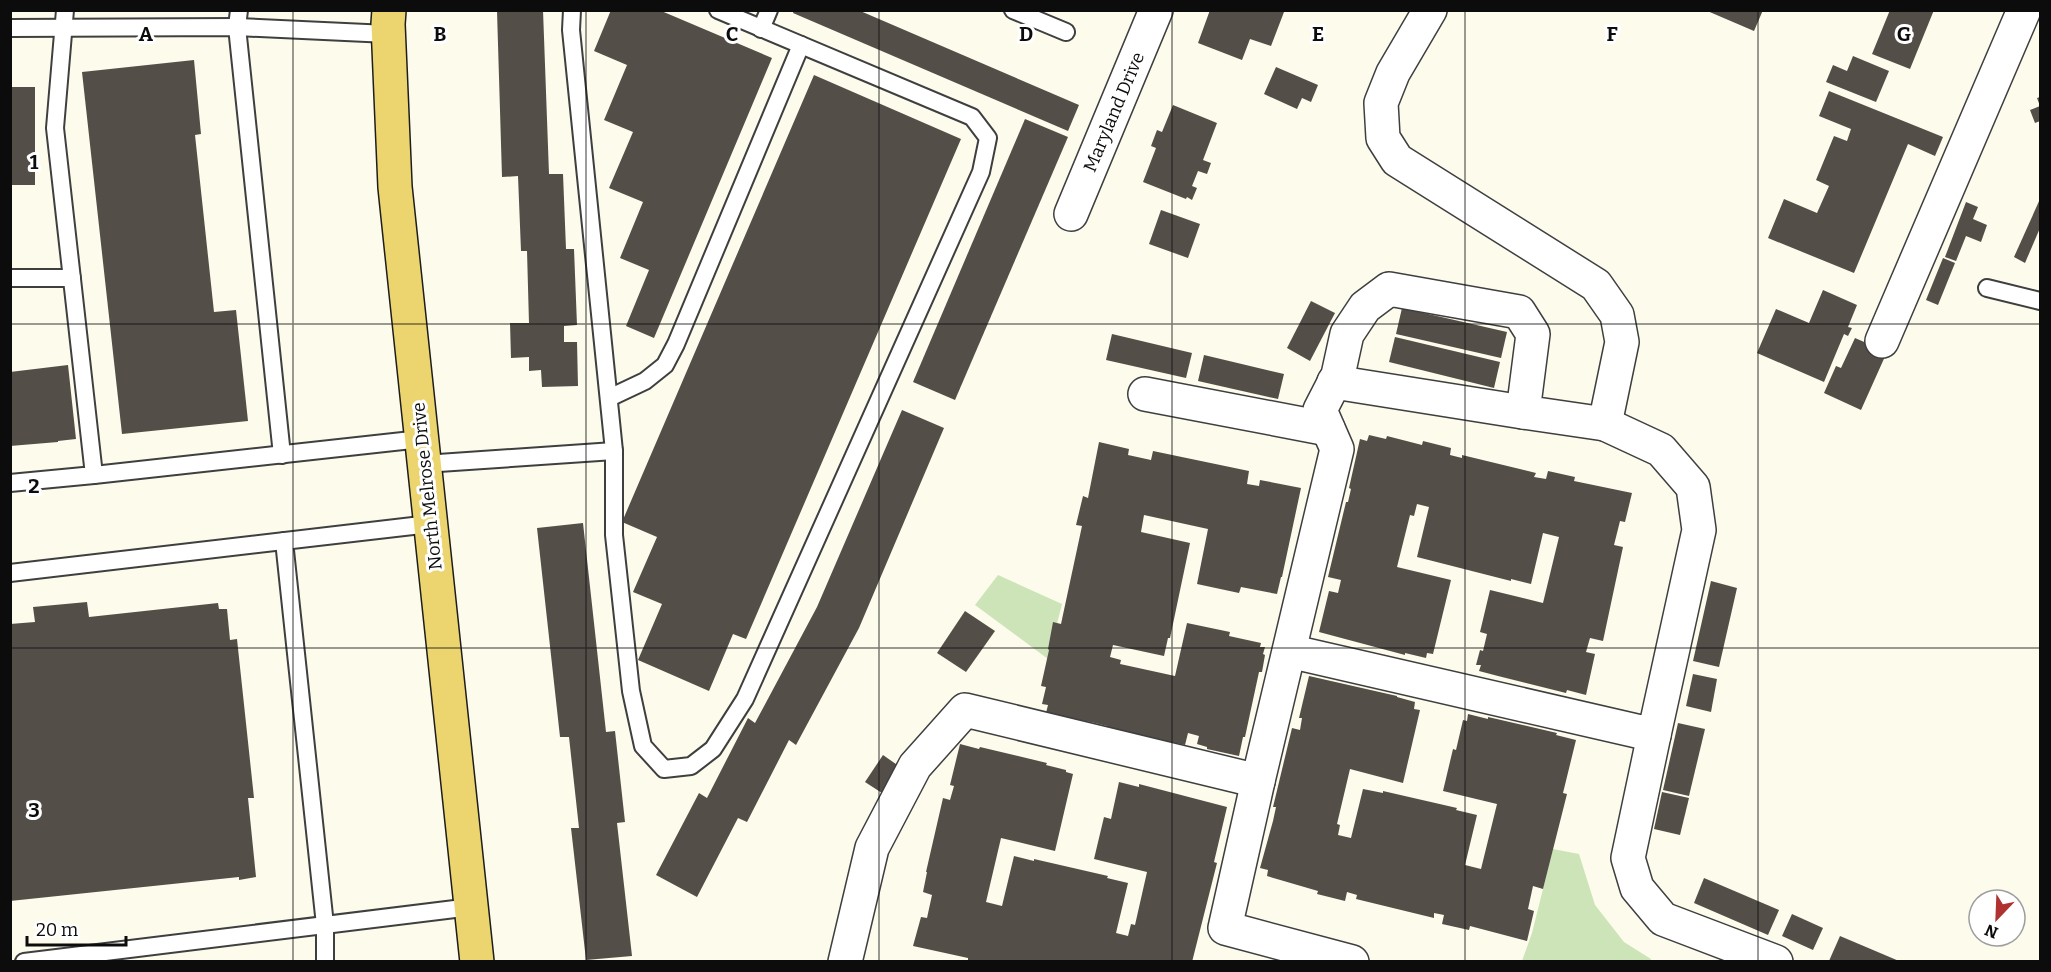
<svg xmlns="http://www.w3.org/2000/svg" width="2051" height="972" font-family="Bitter,serif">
<rect width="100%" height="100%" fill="#fdfbec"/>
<g fill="#cde4b9">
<polygon points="998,575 1062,604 1048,659 975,605"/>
<polygon points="1553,849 1579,854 1595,905 1624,942 1651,959 1650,961 1522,961 1532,933"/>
</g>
<g fill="#544e49">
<polygon points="543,10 549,174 563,174 566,249 574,249 577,325 564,326 564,342 577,342 578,386 542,387 541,370 529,371 529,357 511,358 510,323 529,323 527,251 521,251 518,176 502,177 497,11"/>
<polygon points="611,10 659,10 772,58 654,338 626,326 649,270 620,258 643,202 609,188 633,132 604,120 627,65 594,51"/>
<polygon points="794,10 858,10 1079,105 1068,131 793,13"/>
<polygon points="1210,10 1280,10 1284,12 1271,46 1250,39 1242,60 1198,43"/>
<polygon points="1705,10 1763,10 1754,31"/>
<polygon points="1890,10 1934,10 1910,69 1872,54"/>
<polygon points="1853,56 1889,71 1876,102 1826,82 1833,65 1847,71"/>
<polygon points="194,60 201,134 195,135 214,312 236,310 248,421 122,434 82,72"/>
<polygon points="1276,67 1318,85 1311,102 1302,98 1297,109 1264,94"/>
<polygon points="814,75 961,139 746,639 733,634 709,691 638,660 662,604 633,592 657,537 622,522"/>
<rect x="10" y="87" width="25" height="98"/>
<polygon points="1829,91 1943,137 1935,156 1908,144 1854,273 1768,238 1784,199 1817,213 1829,186 1816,180 1834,136 1847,141 1851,129 1819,116"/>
<polygon points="2040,97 2040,121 2035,123 2030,110 2040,106 2037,98"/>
<polygon points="1173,105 1217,123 1203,160 1211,163 1207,174 1198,171 1192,186 1197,188 1192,200 1187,197 1186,199 1143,182 1156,148 1151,146 1157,130 1162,132"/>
<polygon points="1025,119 1068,137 955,400 913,382"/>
<polygon points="2040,199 2040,228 2025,263 2014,257"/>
<polygon points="1966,202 1978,207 1973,219 1987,225 1981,242 1966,236 1956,261 1945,257"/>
<polygon points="1161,210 1200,224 1188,258 1149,244"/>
<polygon points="1943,258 1955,263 1938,305 1926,300"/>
<polygon points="1823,290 1857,305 1848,327 1852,328 1848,336 1844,334 1824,382 1757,353 1776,309 1809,323"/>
<polygon points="1311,301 1335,313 1310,361 1287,348"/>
<polygon points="1402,308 1507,332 1501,358 1396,334"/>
<polygon points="1112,334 1192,353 1186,378 1106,360"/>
<polygon points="1395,337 1500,362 1494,388 1389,362"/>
<polygon points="1855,338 1887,352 1861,410 1824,393 1836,366 1841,368"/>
<polygon points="1204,355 1284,374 1278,399 1198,381"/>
<polygon points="68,365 76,439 58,441 58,442 10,446 10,372"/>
<polygon points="902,410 944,428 859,628 796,745 789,740 747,822 738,818 697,897 656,875 699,793 707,798 748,718 755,723 817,607"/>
<polygon points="1369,435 1386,439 1387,436 1422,445 1423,441 1451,448 1450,455 1462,458 1462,455 1536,473 1534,477 1546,479 1548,471 1575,477 1574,481 1632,493 1625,522 1620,521 1614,545 1623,547 1603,641 1590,638 1586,652 1595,654 1586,695 1567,690 1566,693 1498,676 1479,671 1481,665 1476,665 1480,650 1483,651 1487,634 1480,632 1490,590 1543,603 1559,537 1543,533 1531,584 1511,579 1511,581 1417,557 1429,507 1417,504 1414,516 1410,515 1397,567 1451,580 1433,654 1427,653 1426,658 1405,653 1405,655 1319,632 1329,591 1338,593 1341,580 1328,577 1346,502 1348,502 1351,489 1349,488 1360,439 1367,441"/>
<polygon points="1099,442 1129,449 1128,455 1151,460 1153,451 1249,471 1247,484 1259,486 1260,480 1301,488 1282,577 1281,577 1277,594 1241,587 1239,593 1197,584 1208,529 1144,515 1141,532 1190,543 1170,638 1168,638 1164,656 1113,645 1110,657 1121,660 1120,664 1175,676 1187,623 1230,632 1229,636 1261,643 1260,647 1265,647 1263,654 1265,655 1262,672 1259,672 1245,737 1243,737 1239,756 1207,749 1207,747 1197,744 1199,736 1188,733 1185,745 1107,728 1107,726 1095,723 1046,713 1048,705 1042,704 1046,687 1041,686 1049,650 1048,649 1053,622 1061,624 1082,526 1076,525 1083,496 1088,498"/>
<polygon points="583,523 606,732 615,731 625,822 617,823 632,956 586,960 571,828 579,828 569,737 560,737 537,528"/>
<polygon points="1711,581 1737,588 1719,667 1693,661"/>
<polygon points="87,602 89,617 218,603 219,609 227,609 230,640 237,639 254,798 248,798 256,877 239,880 239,877 10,901 10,624 35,622 33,607"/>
<polygon points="965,611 995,631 966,672 937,653"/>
<polygon points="1693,674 1717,679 1711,712 1686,706"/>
<polygon points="1309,676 1397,696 1397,697 1415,702 1414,709 1420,710 1403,783 1350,769 1337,824 1340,825 1338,835 1351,838 1363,789 1383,793 1383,791 1457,808 1456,810 1477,815 1465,865 1481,869 1497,804 1443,791 1453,749 1456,750 1463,720 1467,721 1468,714 1488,719 1488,717 1557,733 1556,735 1576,740 1563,793 1567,794 1543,889 1533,886 1528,909 1534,911 1527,941 1470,926 1469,930 1442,924 1444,915 1434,913 1434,918 1356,899 1357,895 1347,892 1345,901 1317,894 1318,891 1267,876 1268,870 1260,868 1273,821 1276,807 1273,807 1292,728 1300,730 1302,718 1299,718"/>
<polygon points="1678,723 1705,729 1689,796 1663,790"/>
<polygon points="960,744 979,749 980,747 1047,763 1046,765 1066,770 1066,772 1073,774 1055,851 1001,838 986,902 1002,906 1014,856 1034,861 1034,859 1108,876 1107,878 1128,883 1116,933 1128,936 1131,924 1135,925 1147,872 1094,859 1104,817 1111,819 1119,782 1139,787 1139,784 1227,807 1214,862 1217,863 1192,962 971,962 968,961 968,958 913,946 921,917 927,918 932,895 923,892 927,872 926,872 943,798 950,800 954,786 950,785"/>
<polygon points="883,755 903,769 885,795 865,782"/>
<polygon points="1662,792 1689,798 1680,835 1654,829"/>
<polygon points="1704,878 1779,910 1768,935 1694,903"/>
<polygon points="1792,914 1823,928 1813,950 1782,936"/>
<polygon points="1840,936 1899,961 1899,962 1832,962 1829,961"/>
</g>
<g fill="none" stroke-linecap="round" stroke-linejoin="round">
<g stroke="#3f3f3f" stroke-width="20">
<g id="lane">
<polyline points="239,10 237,27 282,455"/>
<polyline points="572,10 571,30 614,451 614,535 631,691 643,746 664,769 691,766 713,749 745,699 981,172 988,138 972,117 718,10"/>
<polyline points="1013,10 1066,32"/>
<polyline points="10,28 237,27 388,34"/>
<polyline points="761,29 769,10"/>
<polyline points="10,278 72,278"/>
<polyline points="1987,288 2040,301"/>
<polyline points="609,398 645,381 665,365 676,344 801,45"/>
<polyline points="424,464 614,451"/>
<polyline points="94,475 421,439"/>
<polyline points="10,483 94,475 55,128 65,10"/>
<polyline points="284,541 325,925 325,962"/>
<polyline points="10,573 430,524"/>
<polyline points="24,962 471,907"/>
</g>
</g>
<g stroke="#3f3f3f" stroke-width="36">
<g id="street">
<polyline points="1430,10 1393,73 1381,103 1383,138 1397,160 1596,285 1617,315 1622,342 1605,424"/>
<polyline points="1071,214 1156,10"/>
<polyline points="1882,341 2024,10"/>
<polyline points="1334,382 1523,412"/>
<polyline points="1145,394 1328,429"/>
<polyline points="1654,735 1628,858 1637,888 1663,919 1776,962"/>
<polyline points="1258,781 1225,928 1352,962"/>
<polyline points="845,962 872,848 915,766 965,710 1258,781 1337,449 1320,410 1338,375 1347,334 1365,307 1389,289 1519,312 1533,334 1523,412 1605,424 1661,450 1693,487 1699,530 1654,735 1289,651"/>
</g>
</g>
<g stroke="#1d1d1d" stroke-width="36">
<polyline id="primary" points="389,10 388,24 395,187 477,962"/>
</g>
<use href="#lane" stroke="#fff" stroke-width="16"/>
<use href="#street" stroke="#fff" stroke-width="33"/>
<use href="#primary" stroke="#ecd56e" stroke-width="33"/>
</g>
<path fill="none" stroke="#0c0c0c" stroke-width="1.5" stroke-opacity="0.55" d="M293,10V962M586,10V962M879,10V962M1172,10V962M1465,10V962M1758,10V962M10,324H2040M10,648H2040"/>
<g text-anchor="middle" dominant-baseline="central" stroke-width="6" stroke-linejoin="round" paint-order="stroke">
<g font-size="18" fill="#0c0c0c" stroke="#fff">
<text transform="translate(1114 112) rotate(-67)">Maryland Drive</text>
<text transform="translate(427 486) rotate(-96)">North Melrose Drive</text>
</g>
</g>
<g font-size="20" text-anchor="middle" font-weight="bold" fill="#0c0c0c" stroke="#fff" stroke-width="6" stroke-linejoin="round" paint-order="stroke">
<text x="146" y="41">A</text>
<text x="440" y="41">B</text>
<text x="732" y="41">C</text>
<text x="1026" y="41">D</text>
<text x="1318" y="41">E</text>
<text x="1612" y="41">F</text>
<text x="1904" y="41">G</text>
<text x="34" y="169">1</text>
<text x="34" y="493">2</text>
<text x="34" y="817">3</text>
</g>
<rect width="2051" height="972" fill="none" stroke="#0c0c0c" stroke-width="24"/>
<g transform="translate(1997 918) rotate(203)"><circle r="28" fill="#ffffff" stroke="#9e9e9e" stroke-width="1.5"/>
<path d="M0-4.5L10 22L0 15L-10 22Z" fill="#af3231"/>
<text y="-9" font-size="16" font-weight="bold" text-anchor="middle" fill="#0c0c0c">N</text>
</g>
<path d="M27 936v9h99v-9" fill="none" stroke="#0c0c0c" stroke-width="3"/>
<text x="36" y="936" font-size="18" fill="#0c0c0c" stroke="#ffffff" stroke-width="4.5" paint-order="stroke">20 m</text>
</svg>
